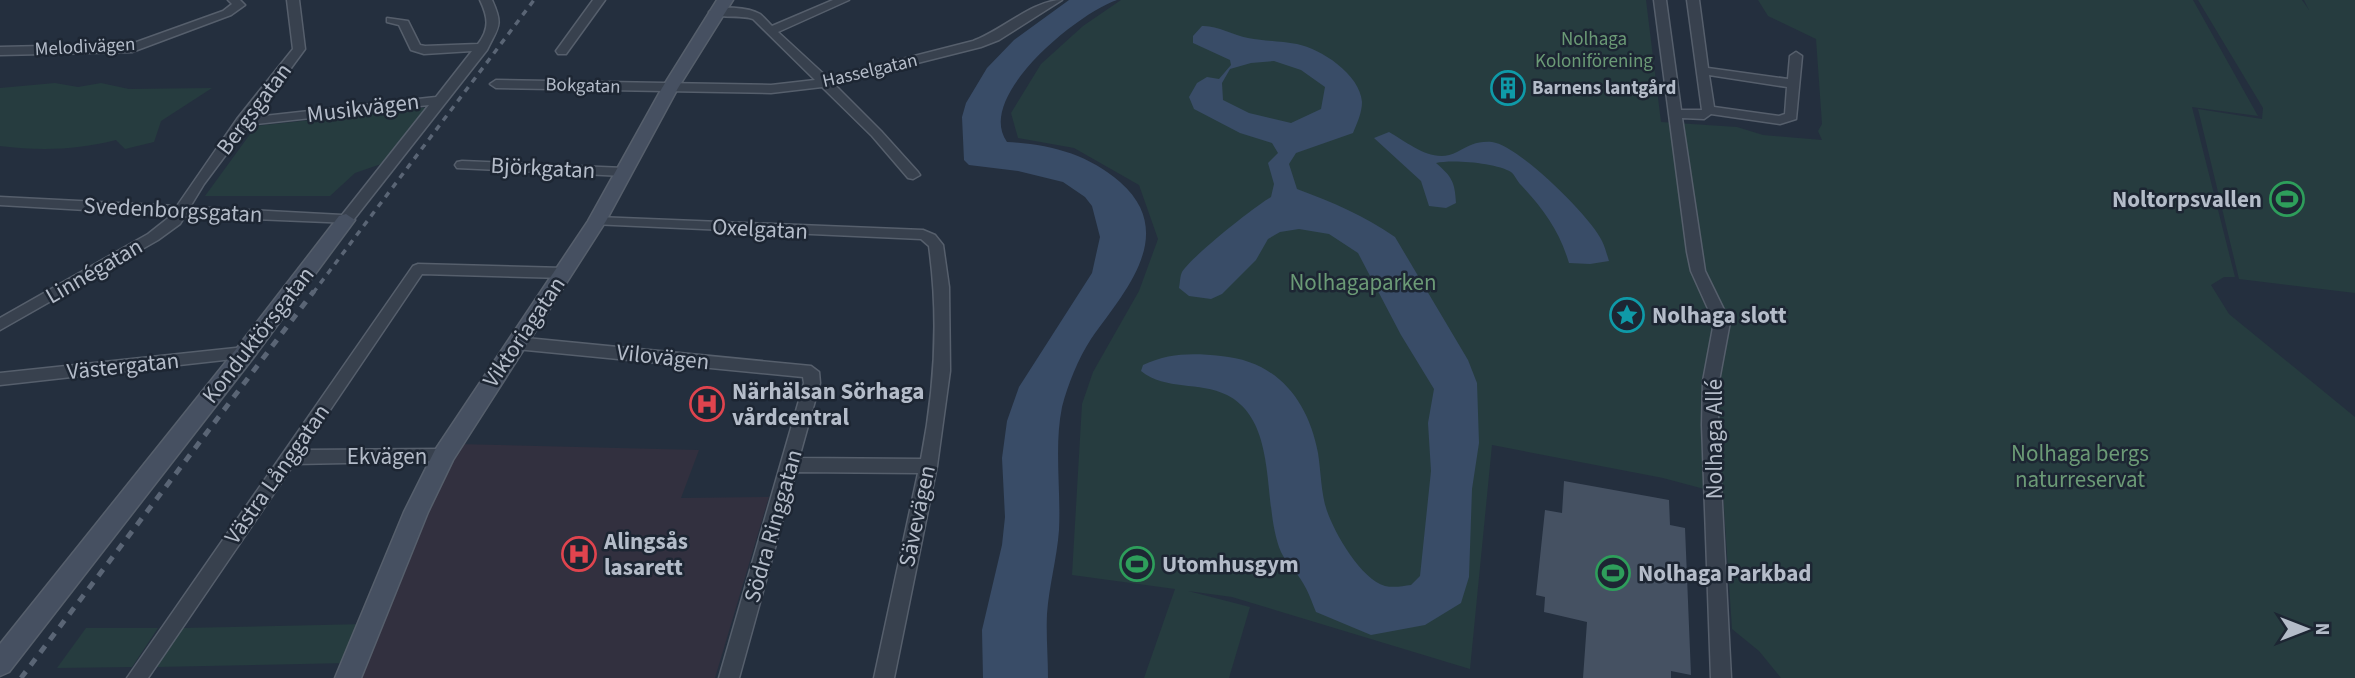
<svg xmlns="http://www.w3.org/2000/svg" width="2355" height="678" font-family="'Source Sans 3',sans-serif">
<rect width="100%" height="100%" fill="#242f3e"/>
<polygon fill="#32303f" points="457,444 699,450 681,498 769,497 715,678 350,678"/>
<g fill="#263c3f">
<polygon points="1121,0 1646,0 1661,122 1737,127 1763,135 1822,140 1818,131 1822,124 1816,39 1768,16 1758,0 2193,0 2258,116 2192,107 2235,277 2224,277 2211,285 2229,314 2355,417 2355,678 1781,678 1759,651 1732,629 1723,494 1663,478 1492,445 1470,669 1232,597 1188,591 1250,607 1229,678 1144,678 1175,589 1072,575 1082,404 1093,372 1139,291 1158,239 1139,185 1074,148 1018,138 1011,113 1041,64 1083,26"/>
<polygon points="2198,0 2302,0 2309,10 2304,0 2355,0 2355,293 2239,279 2198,109 2262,119 2263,108"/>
<path d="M55,83L78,87L101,83L129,89L212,88L161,121L154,142L125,149L116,140C76,150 41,151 0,146V88Z"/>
<polygon points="431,107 384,163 355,173 330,196 205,196 256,126"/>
<polygon points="366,624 349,663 156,667 182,628"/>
<polygon points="86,628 158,628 132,667 57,668"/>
</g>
<g fill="#394c67" fill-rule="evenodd">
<path d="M1069,0H1117C1080,12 974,96 1007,142C1049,144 1088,154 1120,182C1179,234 1124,292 1091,339C1078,359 1068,384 1062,407C1054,446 1061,490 1059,530C1057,558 1049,586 1047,614C1046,635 1048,657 1048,678H983L982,630L1002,545L1005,517L1002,458L1007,421L1019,387L1092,273L1100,237L1092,206L1085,197L1063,182L1018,171L969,165L964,160L962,117L966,103L987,68L1014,40Z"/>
<path d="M1202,26C1216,25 1233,35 1248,38C1264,41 1281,41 1297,44C1321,49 1360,74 1362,102C1362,113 1357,123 1353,133L1296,153L1289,164L1297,189C1332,202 1365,216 1395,237L1468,360L1477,383L1479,443L1472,489L1469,577L1461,603L1425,625L1371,635L1316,612C1312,602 1308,591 1303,583C1297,572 1286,563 1281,552C1261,505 1280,422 1227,395C1199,381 1166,391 1141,371L1143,365C1169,353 1192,353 1221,356C1277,361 1308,400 1318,453C1321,472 1321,494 1327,511C1335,534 1361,579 1385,586C1394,588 1403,586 1411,585L1420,576L1431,471L1428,423L1434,389L1401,335L1358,253L1329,234L1299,229L1280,232L1268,239L1256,260L1222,294L1211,299L1189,296L1179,288C1180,283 1180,276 1182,272C1192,256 1254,207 1271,197L1274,184L1268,163L1278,153L1272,143L1240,133L1194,109L1189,97L1197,83L1207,77L1219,79L1231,65L1230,60L1193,43V36ZM1274,61L1301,70L1325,87L1321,109L1291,123L1249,113L1223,100L1222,83L1230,69L1251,63Z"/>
<path d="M1389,132C1409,143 1433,165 1457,152C1470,145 1477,141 1492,142C1518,145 1591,217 1602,241C1605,247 1607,255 1609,261L1590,264L1569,263C1559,230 1544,210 1521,185C1517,181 1515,175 1511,172C1497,163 1452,159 1436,163C1451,176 1455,181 1456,203L1446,208L1429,206L1421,181L1374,138Z"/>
</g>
<polygon fill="#455162" points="1564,481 1669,500 1670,525 1685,528 1691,675 1671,671 1671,678 1583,678 1587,622 1544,612 1545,597 1536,595 1545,510 1562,513"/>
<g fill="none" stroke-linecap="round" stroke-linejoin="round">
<g stroke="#565f6c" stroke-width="3">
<g id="street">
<polygon points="228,0 240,0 245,5 231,15 132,52 0,55 0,47 131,44 223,11 232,4"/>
<path d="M287,0H299L305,49L255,117L436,97L472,51L424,54L411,50L399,25L387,22V18L408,21L420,45L425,46L478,44C490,28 488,17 480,0H492C504,26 498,27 487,50L351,223L185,216L180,224L158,240L0,330V318L148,234L172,215L0,205V197L177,206L237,119L293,49ZM429,105L342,215L190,207L204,184L248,125Z"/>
<polygon points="593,0 605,0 566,54 558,54 556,51"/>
<path d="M833,0H849L778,32L828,78L973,41C1001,31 1033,0 1062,0L999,40L981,47L834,84L881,131L918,172L920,175L913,179L908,178L872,136L822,87L771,93L496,88L490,84L496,80L771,85L815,80L753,19C739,14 721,20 709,12C719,5 748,7 760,14C764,17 768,22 772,26Z"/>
<path d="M1654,0H1666L1681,110H1702L1687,0H1699L1708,68L1788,79L1790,56L1796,52L1802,56L1796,119L1780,124L1711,114L1704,119L1682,118L1705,271L1730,322L1719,381L1718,425L1731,678H1711L1702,425L1703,381L1714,322L1691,271L1687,252ZM1709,75L1787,87L1785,114L1779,116L1714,107Z"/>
<polygon points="462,161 624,168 631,172 624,176 457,168 455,165 457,162"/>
<path d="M597,217L923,230L935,235L943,245L949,287L950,371L937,466L894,678H874L918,473L796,472L739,678H719L804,383L803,377L516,349L508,343L516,337L811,366L819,372L820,383L799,458L921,459C935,388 939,318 929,246L921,239L592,224L590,221Z"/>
<polygon points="418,264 564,268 571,273 564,278 422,274 303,450 443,449 449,451 452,456 449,461 294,464 148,678 127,678 413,266"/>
<polygon points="245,347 253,353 251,357 0,385 0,373"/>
</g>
</g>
<g stroke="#565f6c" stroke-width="3">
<g id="secondary">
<polygon points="717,0 733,0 678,88 606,221 453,460 428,512 361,678 335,678 404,512 435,450 588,221 662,88"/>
<polygon points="346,214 355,220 253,358 9,672 0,676 0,644 237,348 339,216"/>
</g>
</g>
<use href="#street" fill="#38414e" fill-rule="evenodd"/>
<use href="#secondary" fill="#465061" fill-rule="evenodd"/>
<polyline stroke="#5a6575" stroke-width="3.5" stroke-dasharray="6 6" stroke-linecap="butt" points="313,293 534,0"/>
<polyline stroke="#5a6575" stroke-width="5" stroke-dasharray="8 8" stroke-linecap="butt" points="21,678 314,291"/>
</g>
<defs>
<g id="building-ring" transform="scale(1.75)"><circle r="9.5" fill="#1d2633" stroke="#0f9aa8" stroke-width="1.5"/><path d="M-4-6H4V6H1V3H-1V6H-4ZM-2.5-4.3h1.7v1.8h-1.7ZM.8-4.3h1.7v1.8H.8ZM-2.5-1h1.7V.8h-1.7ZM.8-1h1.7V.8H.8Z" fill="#0f9aa8"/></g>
<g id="stadium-ring" transform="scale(1.75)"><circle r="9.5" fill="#1d2633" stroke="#2e9e5b" stroke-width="1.5"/><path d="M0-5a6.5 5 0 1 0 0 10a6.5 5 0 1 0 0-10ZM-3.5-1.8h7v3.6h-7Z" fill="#2e9e5b"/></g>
<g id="sight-ring" transform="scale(1.75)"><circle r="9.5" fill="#1d2633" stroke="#0f9aa8" stroke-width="1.5"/><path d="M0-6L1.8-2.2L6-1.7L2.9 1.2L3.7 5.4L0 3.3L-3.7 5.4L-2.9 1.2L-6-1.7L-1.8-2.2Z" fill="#0f9aa8"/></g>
<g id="hospital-ring" transform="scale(1.75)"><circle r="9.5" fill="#1d2633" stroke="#e0444e" stroke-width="1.5"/><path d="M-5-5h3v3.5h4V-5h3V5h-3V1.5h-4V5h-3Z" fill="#e0444e"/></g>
</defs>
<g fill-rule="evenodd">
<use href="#building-ring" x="1508" y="88"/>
<use href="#stadium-ring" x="2287" y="199"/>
<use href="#sight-ring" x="1627" y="315"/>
<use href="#hospital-ring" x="707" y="404"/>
<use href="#hospital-ring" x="579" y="554"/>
<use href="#stadium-ring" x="1137" y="564"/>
<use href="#stadium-ring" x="1613" y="573"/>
</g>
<g text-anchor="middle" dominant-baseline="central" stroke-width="5" stroke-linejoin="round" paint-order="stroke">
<g font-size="19" fill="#6b9a76" stroke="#1d2633">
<text x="1594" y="39">Nolhaga<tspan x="1594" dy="22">Koloniförening</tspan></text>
</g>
<g font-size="19" fill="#b4bcc9" stroke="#1d2633">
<text transform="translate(85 47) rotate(-3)">Melodivägen</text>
<text transform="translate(870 71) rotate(-13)">Hasselgatan</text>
<text transform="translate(583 86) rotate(2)">Bokgatan</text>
</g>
<g font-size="19" font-weight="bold" fill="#b4bcc9" stroke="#1d2633" text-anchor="start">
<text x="1532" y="88">Barnens lantgård</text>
</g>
<g font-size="23" fill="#b4bcc9" stroke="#1d2633">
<text transform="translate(363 108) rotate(-7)">Musikvägen</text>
<text transform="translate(254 109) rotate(-53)">Bergsgatan</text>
<text transform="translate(543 168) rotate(3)">Björkgatan</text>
<text transform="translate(173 210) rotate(3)">Svedenborgsgatan</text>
<text transform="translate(760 229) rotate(3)">Oxelgatan</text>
<text transform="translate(94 271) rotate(-30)">Linnégatan</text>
<text transform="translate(524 332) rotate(-56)">Viktoriagatan</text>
<text transform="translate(258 335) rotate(-52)">Konduktörsgatan</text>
<text transform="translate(663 357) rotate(6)">Vilovägen</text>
<text transform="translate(123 366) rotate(-6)">Västergatan</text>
<text transform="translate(1714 439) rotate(-90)">Nolhaga Allé</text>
<text x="387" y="456">Ekvägen</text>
<text transform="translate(277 474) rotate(-55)">Västra Långgatan</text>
<text transform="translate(917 516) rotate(-78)">Sävevägen</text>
<text transform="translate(773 526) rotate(-74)">Södra Ringgatan</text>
</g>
<g font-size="23" font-weight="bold" fill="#b4bcc9" stroke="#1d2633" text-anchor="start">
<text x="2262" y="199" text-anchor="end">Noltorpsvallen</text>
<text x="1652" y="315">Nolhaga slott</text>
<text x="732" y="391">Närhälsan Sörhaga<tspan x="732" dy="26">vårdcentral</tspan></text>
<text x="604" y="541">Alingsås<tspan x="604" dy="26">lasarett</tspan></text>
<text x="1162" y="564">Utomhusgym</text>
<text x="1638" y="573">Nolhaga Parkbad</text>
</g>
<g font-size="23" fill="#6b9a76" stroke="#1d2633">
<text x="1363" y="282">Nolhagaparken</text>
<text x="2080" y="453">Nolhaga bergs<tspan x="2080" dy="26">naturreservat</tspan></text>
</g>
</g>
<g transform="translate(2306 629) rotate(90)" stroke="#1d2633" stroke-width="5" paint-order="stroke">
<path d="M0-5L12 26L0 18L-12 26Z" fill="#b4bcc9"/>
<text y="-10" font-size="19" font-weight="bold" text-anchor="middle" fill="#b4bcc9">N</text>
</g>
</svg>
